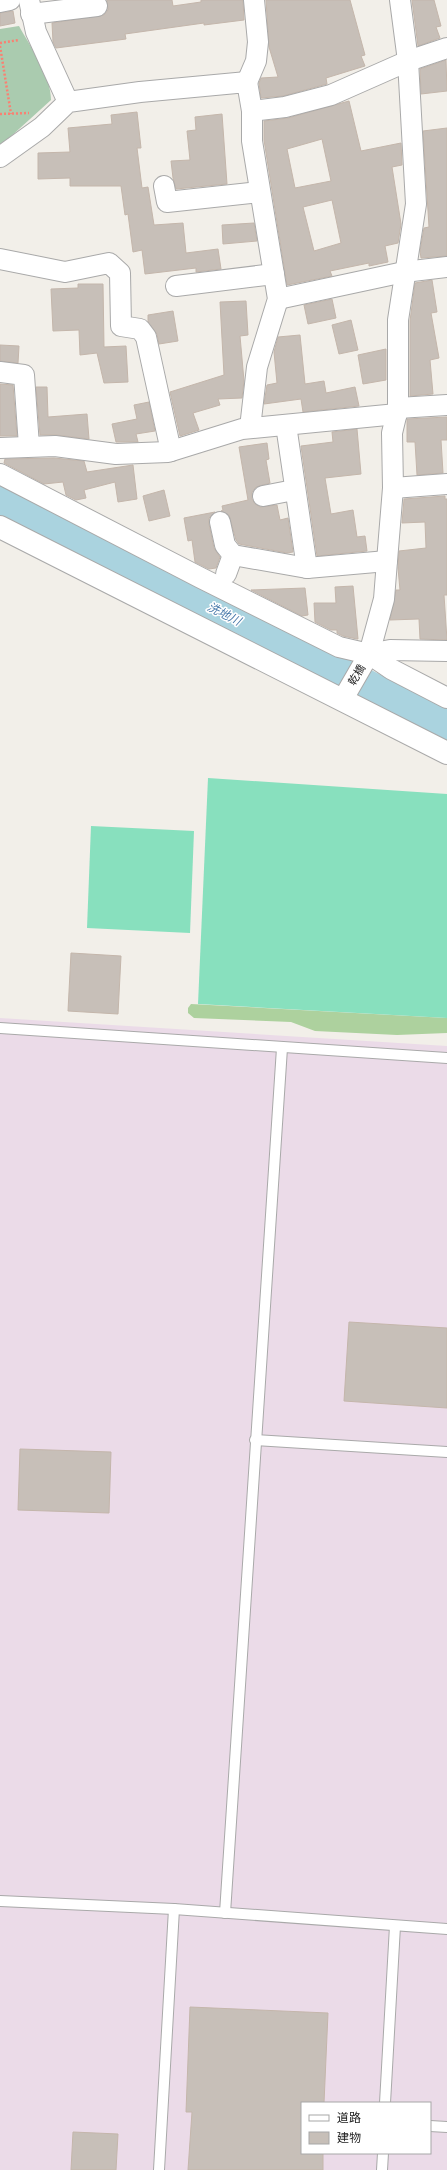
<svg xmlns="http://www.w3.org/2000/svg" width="447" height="2170" font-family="'Nunito Sans','Noto Sans JP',sans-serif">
<rect width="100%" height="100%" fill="#f2efe9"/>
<path fill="#ebdbe8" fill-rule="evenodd" d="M0,1018L447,1046V2170H0ZM302,2103H430V2153H302Z"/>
<polygon fill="#add19e" points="191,1004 447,1018 447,1033 397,1035 315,1031 291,1022 194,1018 188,1013 188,1008"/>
<path fill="#aacbaf" d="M19,26C31,48 51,75 51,100L8,139L0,144V29Z"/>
<g fill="#88e0be">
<polygon points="208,778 447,794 447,1018 198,1004"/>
<polygon points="91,826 194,831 190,933 87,928"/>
</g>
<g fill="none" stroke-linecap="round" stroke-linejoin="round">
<polyline stroke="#aad3df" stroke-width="32" points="0,501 102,554 288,645 447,727"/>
</g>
<g fill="#c7bfb8" stroke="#c4b6ab" fill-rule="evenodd">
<polygon points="107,0 172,0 173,6 201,2 201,0 243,0 244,20 204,25 204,23 125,34 126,39 56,48 53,42 52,23 104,15 108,10"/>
<polygon points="266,0 350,0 365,55 361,56 365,66 326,78 327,84 283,96 261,98 259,83 261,78 278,77 269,47"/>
<polygon points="412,0 434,0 441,26 436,27 440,38 418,46"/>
<polygon points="13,11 15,23 0,26 0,13"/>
<polygon points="446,60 447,91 421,94 420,69"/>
<path d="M349,101L361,151L401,143L402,165L392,167L401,224L398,243L385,246L388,262L369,266V263L330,271L332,276L287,285L264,140V121L288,118ZM322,139L331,181L295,188L287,149ZM332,200L341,243L314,251L303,207Z"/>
<polygon points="137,112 141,148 137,148 142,188 148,187 154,225 183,223 186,253 218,249 221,269 196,272 196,268 145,274 142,250 133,252 128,214 125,215 121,186 70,186 70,178 38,179 38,153 70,152 68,128 112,124 111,115"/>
<polygon points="222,114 227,184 176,189 173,178 171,161 190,160 187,131 196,130 195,117"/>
<polygon points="447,128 447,256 421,258 420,251 424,228 429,227 423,131"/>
<polygon points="254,223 257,241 223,244 222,225"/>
<polygon points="432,280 437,312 431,313 439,358 430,360 433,394 410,396 410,321 415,283"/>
<polygon points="78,284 103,284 104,347 126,346 128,382 104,383 97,353 80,355 79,330 53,331 51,289 78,288"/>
<polygon points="332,299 336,318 308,324 304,305"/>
<polygon points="246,301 248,335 240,336 244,381 242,398 218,399 220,405 193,413 199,430 180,436 170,392 224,375 220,302"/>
<polygon points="173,311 178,341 159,344 157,334 148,322 148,315"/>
<polygon points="351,320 358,350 339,354 332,325"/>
<polygon points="300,335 305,384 324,381 326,393 355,387 359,406 303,412 301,399 264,404 267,385 277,383 274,352 278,337"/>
<polygon points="0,345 19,346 18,363 0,361"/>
<polygon points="386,349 386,380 363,384 358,355"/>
<polygon points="0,384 13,385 17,436 0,436"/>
<polygon points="36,387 47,387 48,417 87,414 89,439 56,435 40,435"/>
<polygon points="149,402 155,431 136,434 138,442 116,442 112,424 137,419 134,405"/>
<polygon points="447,417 447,440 441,440 443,473 417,475 415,442 407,442 407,419"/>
<polygon points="357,429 361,474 325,478 331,514 353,510 357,537 365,536 367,551 317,556 301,446 333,442 332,432"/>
<polygon points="267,443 269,459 266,460 270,483 256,487 252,492 252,499 255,504 260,507 277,505 280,520 288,518 293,552 287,553 239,544 236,540 229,515 221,511 223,510 222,506 248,500 239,447"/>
<polygon points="54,458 84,461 87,472 133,465 137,499 118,502 115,482 84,490 86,498 76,500 66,495 63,482 44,484 4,463 5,459"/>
<polygon points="164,490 170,516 149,521 143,496"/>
<polygon points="445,496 445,499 447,499 447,595 444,595 447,640 420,639 419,619 390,620 396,590 400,590 398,568 399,551 426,548 425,522 402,523 404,499"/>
<polygon points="215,512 209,518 209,524 214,548 220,557 216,568 209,569 195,562 192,540 188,541 184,518"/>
<polygon points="353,586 358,639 357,639 343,636 337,633 337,630 331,630 315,622 314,603 336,603 335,587"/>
<polygon points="305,588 308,615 302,616 251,590"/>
<polygon points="71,953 121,956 118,1014 68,1011"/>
<polygon points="349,1322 447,1328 447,1408 344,1401"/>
<polygon points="20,1449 111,1452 109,1513 18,1510"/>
<polygon points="190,2007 328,2013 324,2103 302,2103 302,2153 323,2153 323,2170 188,2170 192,2112 186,2112"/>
<polygon points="73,2132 118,2134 116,2170 71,2170"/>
</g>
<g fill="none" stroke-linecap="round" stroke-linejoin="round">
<g stroke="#a9a9a9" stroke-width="12">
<g id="service">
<polyline points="0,1028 447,1058"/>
<polyline points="255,1440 447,1452"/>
<polyline points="0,1901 174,1909 447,1929"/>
<polyline points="225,1913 282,1048"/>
<polyline points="385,2103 395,1926"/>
<polyline points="430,2126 447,2127"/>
<polyline points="159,2170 174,1909"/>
<polyline points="382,2170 383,2153"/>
</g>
</g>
<g stroke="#a9a9a9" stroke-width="22">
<g id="minor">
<polyline points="29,0 36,32 68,102"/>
<polyline points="0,2 10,0"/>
<polyline points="31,14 97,6"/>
<polyline points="247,82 256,61 258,42 254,0"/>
<polyline points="252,111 285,107 331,95 408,61 447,48"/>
<polyline points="0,157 42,127 68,102 140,92 247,82 252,111 252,141 278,299 257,367 250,428"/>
<polyline points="164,186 167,202 260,192"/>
<polyline points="0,259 65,272 109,263 120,273 121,326 140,329 146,337 171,451"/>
<polyline points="176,286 274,274"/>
<polyline points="278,299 404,272 447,267"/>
<polyline points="0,372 24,375 29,446"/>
<polyline points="398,408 447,405"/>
<polyline points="286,425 307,568"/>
<polyline points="0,448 55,446 116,454 168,452 242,429 397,414"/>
<polyline points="0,474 201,578 339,647 369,654 391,669 447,698"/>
<polyline points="393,488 447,484"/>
<polyline points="263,496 294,490"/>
<polyline points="220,522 225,545 233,555 307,568 387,561"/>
<polyline points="226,574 233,555"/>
<polyline points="369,654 390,650 447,651"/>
<polyline points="343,699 369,654 384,599 387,561 393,488 392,433 398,408 398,320 416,204 408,61 400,0"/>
</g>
</g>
<g stroke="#a9a9a9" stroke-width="24">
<polyline id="tertiary" points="0,527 447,753"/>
</g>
<g stroke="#fa8072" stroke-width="2.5" stroke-dasharray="2 2" stroke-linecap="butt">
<polyline points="0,43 19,40"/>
<polyline points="0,46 11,114"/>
<polyline points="0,114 29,113"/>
</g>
<use href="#service" stroke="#fff" stroke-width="10"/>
<use href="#minor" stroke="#fff" stroke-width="20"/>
<use href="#tertiary" stroke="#fff" stroke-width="22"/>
</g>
<g text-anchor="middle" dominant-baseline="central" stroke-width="3" stroke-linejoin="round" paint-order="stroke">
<g font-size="11" fill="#222" stroke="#fff">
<text transform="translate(357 675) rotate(-59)">乾橋</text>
</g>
<g font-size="12" font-style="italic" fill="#4a7aab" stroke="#fff">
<text transform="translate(224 614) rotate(27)">洗地川</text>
</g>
</g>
<rect x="301" y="2102" width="130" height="52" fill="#ffffff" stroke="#a7a7a7"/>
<rect x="309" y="2115" width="20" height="6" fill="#ffffff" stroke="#a7a7a7"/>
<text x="337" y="2122" font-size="12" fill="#222222">道路</text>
<rect x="309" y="2132" width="20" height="12" fill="#c7bfb8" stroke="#a7a7a7"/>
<text x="337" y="2142" font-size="12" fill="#222222">建物</text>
</svg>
